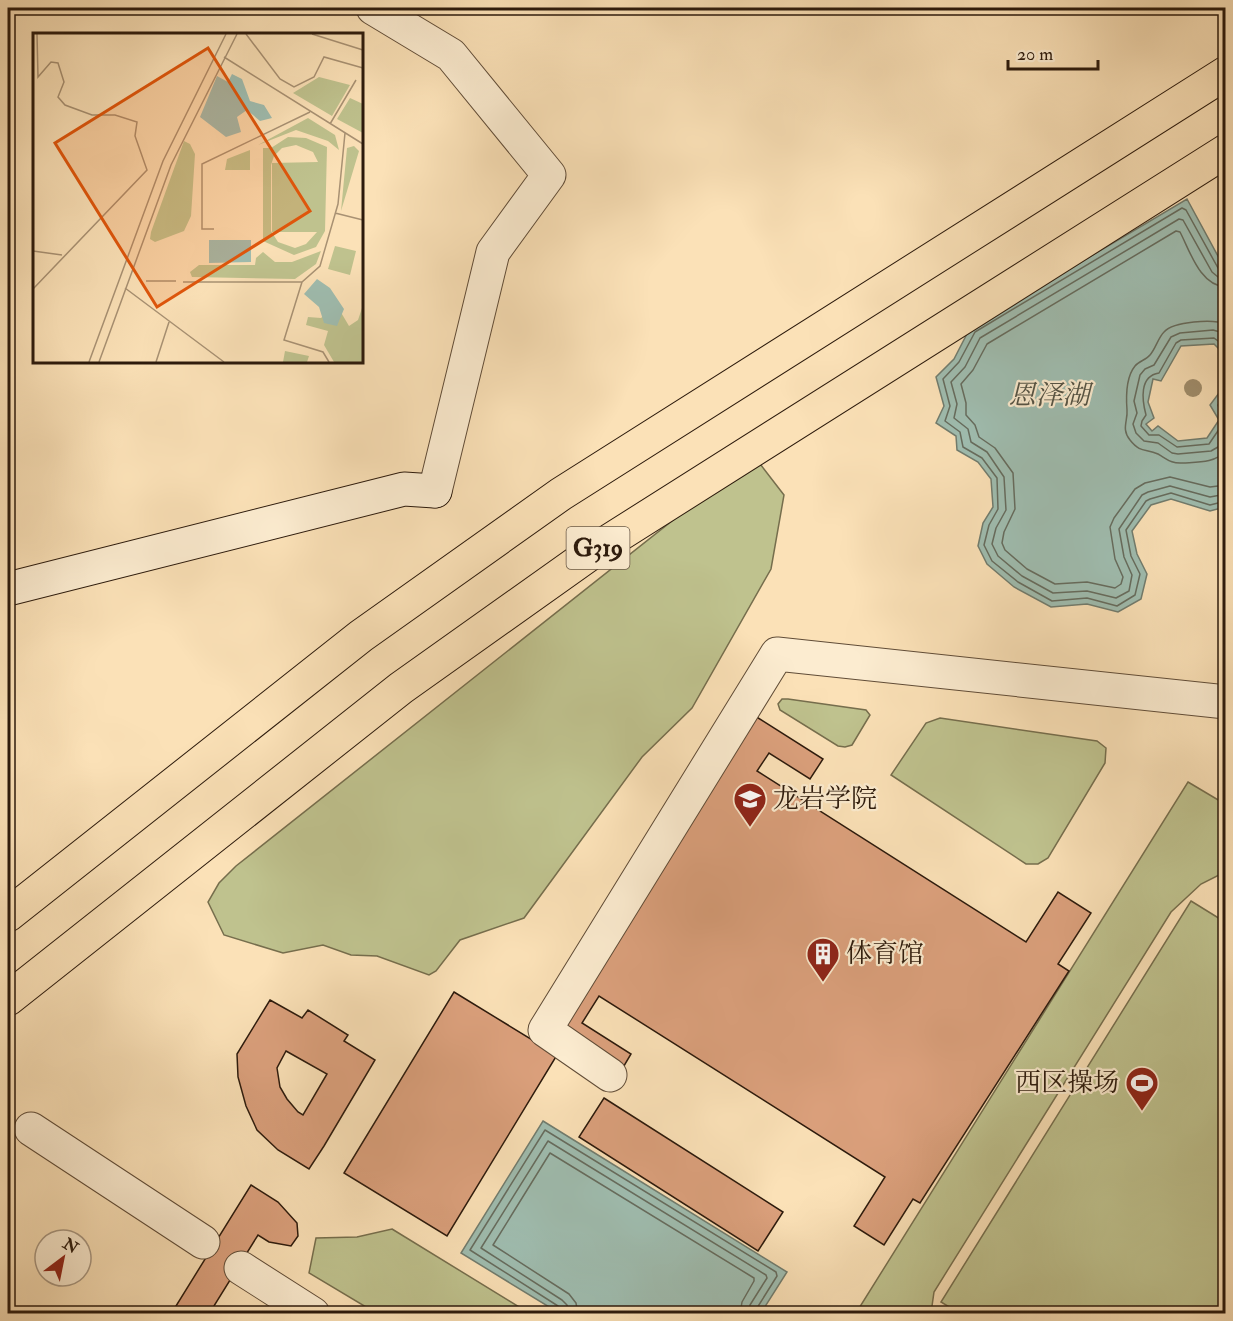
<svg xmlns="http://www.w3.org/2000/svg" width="1233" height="1321" font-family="'IM FELL Double Pica','Noto Serif SC',serif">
<rect width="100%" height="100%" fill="#fbe1b7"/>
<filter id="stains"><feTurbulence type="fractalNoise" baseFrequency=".00333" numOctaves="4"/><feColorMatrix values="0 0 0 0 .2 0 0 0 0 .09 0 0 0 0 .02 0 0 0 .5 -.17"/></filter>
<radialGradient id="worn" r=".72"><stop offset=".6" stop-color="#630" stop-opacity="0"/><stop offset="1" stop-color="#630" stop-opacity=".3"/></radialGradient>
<g fill="#bfc28e" stroke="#766e4d" stroke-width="1.5">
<polygon points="754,456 784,495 771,569 692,708 642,757 524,918 460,940 436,971 429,975 377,956 351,955 323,945 283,953 224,935 208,902 219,883 236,866"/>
<polygon points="782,699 788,699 866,710 870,715 852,745 845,747 838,746 780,710 778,704"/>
<polygon points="940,718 1097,741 1106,748 1105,763 1048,858 1038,864 1026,864 891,775 926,723"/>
<polygon points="1188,782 1225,804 1225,872 1201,884 1171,912 934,1292 931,1313 856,1313"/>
<polygon points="1191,901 1225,922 1225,1313 959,1313 941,1302"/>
<polygon points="392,1229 529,1313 376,1313 309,1273 316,1238 357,1237"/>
</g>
<g fill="#9fbdb0" stroke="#717c6e" stroke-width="1.5">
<polygon points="1187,199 1225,269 1225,355 1214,344 1181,346 1161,381 1153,379 1148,402 1154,418 1146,424 1152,431 1158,426 1178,441 1207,438 1219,420 1210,405 1225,385 1225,507 1210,511 1171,499 1151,505 1132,531 1137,554 1147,574 1141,599 1118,612 1087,604 1051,607 1014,587 987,564 978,546 983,523 993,507 991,479 978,462 957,450 956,436 936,423 944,406 936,377 954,359 970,328"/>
<polygon points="543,1121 787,1272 761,1313 559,1313 461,1253"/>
</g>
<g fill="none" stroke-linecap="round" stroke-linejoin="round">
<g stroke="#666c5e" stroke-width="1.5">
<polyline points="1226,270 1218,268 1186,210 1182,208 975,332 959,362 943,379 950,406 945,421 960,432 963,447 982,458 997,478 998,509 989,525 984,545 992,561 1018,582 1052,601 1087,598 1117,606 1135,595 1140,574 1131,556 1126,530 1146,501 1150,499 1171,493 1210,505 1226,501"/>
<polyline points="1226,278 1218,277 1212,272 1183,220 1179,219 980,338 965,367 951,382 957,404 954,418 968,429 971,442 987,452 1004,477 1006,510 996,528 992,544 998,556 1022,576 1053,593 1087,591 1116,598 1129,591 1132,575 1124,557 1119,529 1142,495 1148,492 1170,486 1210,497 1226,494"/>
<path d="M1226,287C1200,286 1190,251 1180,232L1176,231L987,344L973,370L961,384L966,403V415L975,425L979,437L995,448L1013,473L1015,509L1004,532L1002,543L1005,550L1027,569L1055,584L1087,582L1115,588L1121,584L1123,577L1115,559L1110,527L1114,518L1135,489L1145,483L1170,477L1210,487L1226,485"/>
<path d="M1226,324C1213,319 1174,321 1164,332C1158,338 1156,348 1150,355C1146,360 1139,361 1135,366C1126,377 1126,397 1127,410C1128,421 1121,429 1130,440C1141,454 1146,448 1158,454C1167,459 1171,464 1183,463C1198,462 1215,463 1226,451"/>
<polyline points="1226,336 1220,332 1213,330 1180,333 1171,337 1154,365 1145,369 1140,375 1134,401 1137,413 1133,424 1136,433 1144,441 1158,443 1172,453 1178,454 1211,451 1218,447 1226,435"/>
<path d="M1226,347L1214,338L1181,340L1176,343L1159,373C1139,376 1142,400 1146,415L1142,421L1141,426L1149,435H1159L1177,447L1209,444L1224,422L1218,405L1226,395"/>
<polyline points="561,1314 558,1306 470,1250 545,1130 776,1272 777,1276 757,1308 756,1314"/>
<polyline points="569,1314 567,1305 562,1300 481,1248 548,1141 766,1275 767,1278 750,1305 749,1314"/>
<polyline points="578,1314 576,1303 569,1294 493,1245 550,1153 754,1278 754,1281 742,1302 740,1314"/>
</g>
</g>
<g fill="#dba07c" stroke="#2c1a0c" stroke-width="1.5" fill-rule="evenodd">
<polygon points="755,716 823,759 810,779 769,753 757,771 1026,942 1058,892 1091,913 1058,964 1069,971 920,1203 913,1199 884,1245 854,1226 885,1177 599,996 582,1023 631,1054 621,1071 556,1029"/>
<polygon points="454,992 557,1055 447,1236 344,1173"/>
<path d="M270,1000L302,1018L308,1010L348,1035L344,1041L375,1060L324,1146L309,1169L278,1150L257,1130L246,1106L238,1077L237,1054ZM286,1051L327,1074L303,1115L298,1112L287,1099L280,1087L277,1068Z"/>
<polygon points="604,1098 783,1212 758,1251 579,1137"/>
<polygon points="251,1185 278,1202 297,1223 298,1236 291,1246 269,1242 258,1235 209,1314 171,1314"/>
</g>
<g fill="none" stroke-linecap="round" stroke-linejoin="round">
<g stroke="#604c37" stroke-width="35">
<g id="street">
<polyline points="373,8 451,55 549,175 493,252 435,491"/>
<polyline points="610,1075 545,1030 777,654 1226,702"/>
<polyline points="31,1129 203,1242"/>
<polyline points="241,1268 313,1314"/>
</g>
</g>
<g stroke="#2c1a0c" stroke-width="35">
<polyline id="secondary" points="8,589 404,489 435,491"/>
</g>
<g stroke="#2c1a0c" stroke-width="35">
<g id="highway">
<polyline points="8,915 361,636 561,494 1226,73"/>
<polyline points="8,999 401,688 598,548 1226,151"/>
</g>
</g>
<use href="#street" stroke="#fcecd0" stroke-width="33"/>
<use href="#secondary" stroke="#fcecd0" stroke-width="33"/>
<use href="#highway" stroke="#fbe1b7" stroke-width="33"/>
</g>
<circle fill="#a18f6e" cx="1193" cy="388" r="9"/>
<defs>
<g id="university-pin" transform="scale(1.725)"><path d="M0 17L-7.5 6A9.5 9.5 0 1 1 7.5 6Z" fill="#8f2418" stroke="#fcecd0"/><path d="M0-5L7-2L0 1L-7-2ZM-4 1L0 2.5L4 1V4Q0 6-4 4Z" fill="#fff"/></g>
<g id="building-pin" transform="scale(1.725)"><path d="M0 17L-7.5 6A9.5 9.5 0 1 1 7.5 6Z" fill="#8f2418" stroke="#fcecd0"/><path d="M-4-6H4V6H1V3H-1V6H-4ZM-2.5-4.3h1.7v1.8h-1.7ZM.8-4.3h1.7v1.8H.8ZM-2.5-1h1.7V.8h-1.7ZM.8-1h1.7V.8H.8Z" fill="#fff"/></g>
<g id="stadium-pin" transform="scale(1.725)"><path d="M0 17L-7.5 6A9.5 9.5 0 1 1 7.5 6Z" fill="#8f2418" stroke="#fcecd0"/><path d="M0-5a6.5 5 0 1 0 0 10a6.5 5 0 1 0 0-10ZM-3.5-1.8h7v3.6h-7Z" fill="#fff"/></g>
</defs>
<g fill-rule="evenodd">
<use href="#university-pin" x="750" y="799"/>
<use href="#building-pin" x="823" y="954"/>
<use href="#stadium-pin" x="1142" y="1083"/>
</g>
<g text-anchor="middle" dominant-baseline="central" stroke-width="4.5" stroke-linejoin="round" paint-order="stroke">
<rect fill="#fcecd0" stroke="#6a5947" stroke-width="1.5" x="566.5" y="527" width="63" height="42" rx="4.5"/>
<g font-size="24" font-weight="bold" fill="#2c1a0c">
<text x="598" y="548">G319</text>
</g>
<g font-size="26" fill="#2c1a0c" stroke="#fcecd0" text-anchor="start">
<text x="773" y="799">龙岩学院</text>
<text x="846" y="954">体育馆</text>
<text x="1119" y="1083" text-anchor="end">西区操场</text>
</g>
<g font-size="27" font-style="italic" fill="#545345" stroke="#fcecd0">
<text x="1049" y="395">恩泽湖</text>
</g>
</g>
<g transform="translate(33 33)">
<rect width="330" height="330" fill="#fbe1b7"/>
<path d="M286,44L317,52L299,83L260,60ZM317,65L330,71V100L304,86ZM275,85L302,102L306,117L295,108L263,97L225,112ZM255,104L273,105L294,114L292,198L283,214L261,222L230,208V115H238ZM263,112L280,119L285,129L239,130V199H284L273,211L262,215L245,209L238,198V132L241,123L249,115ZM151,108L157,111L162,121L158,183L151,198L122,209L117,206L118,199ZM321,113L326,118L308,178L314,115ZM217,117V137H192L194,126ZM302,213L323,218L317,242L295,236ZM288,218L283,231L262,246L159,244L157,239L166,232H222L223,225L230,219L242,229H259ZM303,271L316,293L325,287L330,272V329H301L291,312L295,298L273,292L275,284L288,285ZM252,318L276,323L274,329H250Z" fill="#bfc28e" fill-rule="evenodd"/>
<path d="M199,41L209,46L217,68L231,72L239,85L227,88L214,77L204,84L208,99L193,104L167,84L184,43L195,49ZM176,207H218V229L176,230ZM284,246L297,255L311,276L304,293L291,290L286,274L271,261Z" fill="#9fbdb0"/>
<path fill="none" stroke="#a89173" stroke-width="1.5" d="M213,1L247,46L261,54L281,44L291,24L330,35M279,1L330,17M191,24L330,111M297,91L323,47M302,180L330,187M181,196H169V131L277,79M0,218L29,222M113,248H143M150,249H269L287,233L305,171L312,100M269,249L251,307L290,319L296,329M92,255L191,329M0,256L114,137L102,103L104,89L82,82H59L32,72L25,64L31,49L25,30L18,29L5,44L4,1M56,329L130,128L193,1M66,329L138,132L204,1M123,329L136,289"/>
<path fill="#df560c" fill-opacity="0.15" stroke="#df560c" stroke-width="3" d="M175,15L277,178L124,274L22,110Z"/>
<rect width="330" height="330" fill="none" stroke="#2c1a0c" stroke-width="3"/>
</g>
<rect width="1233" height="1321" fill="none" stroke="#fbe1b7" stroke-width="30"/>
<rect x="9" y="9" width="1215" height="1303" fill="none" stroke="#2c1a0c" stroke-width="3"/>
<rect x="15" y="15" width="1203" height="1291" fill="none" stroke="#2c1a0c" stroke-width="1.5"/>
<g transform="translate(63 1258) rotate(32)"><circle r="28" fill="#fcecd0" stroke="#a99882" stroke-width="1.5"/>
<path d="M0-4.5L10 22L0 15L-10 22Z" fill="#8f2418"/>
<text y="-9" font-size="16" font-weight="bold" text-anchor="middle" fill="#2c1a0c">N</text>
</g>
<path d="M1008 60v9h90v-9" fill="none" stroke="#2c1a0c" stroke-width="3"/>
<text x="1017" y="60" font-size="18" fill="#2c1a0c" stroke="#fcecd0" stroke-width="4.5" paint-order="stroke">20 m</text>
<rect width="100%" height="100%" filter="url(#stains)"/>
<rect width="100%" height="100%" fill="url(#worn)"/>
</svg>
